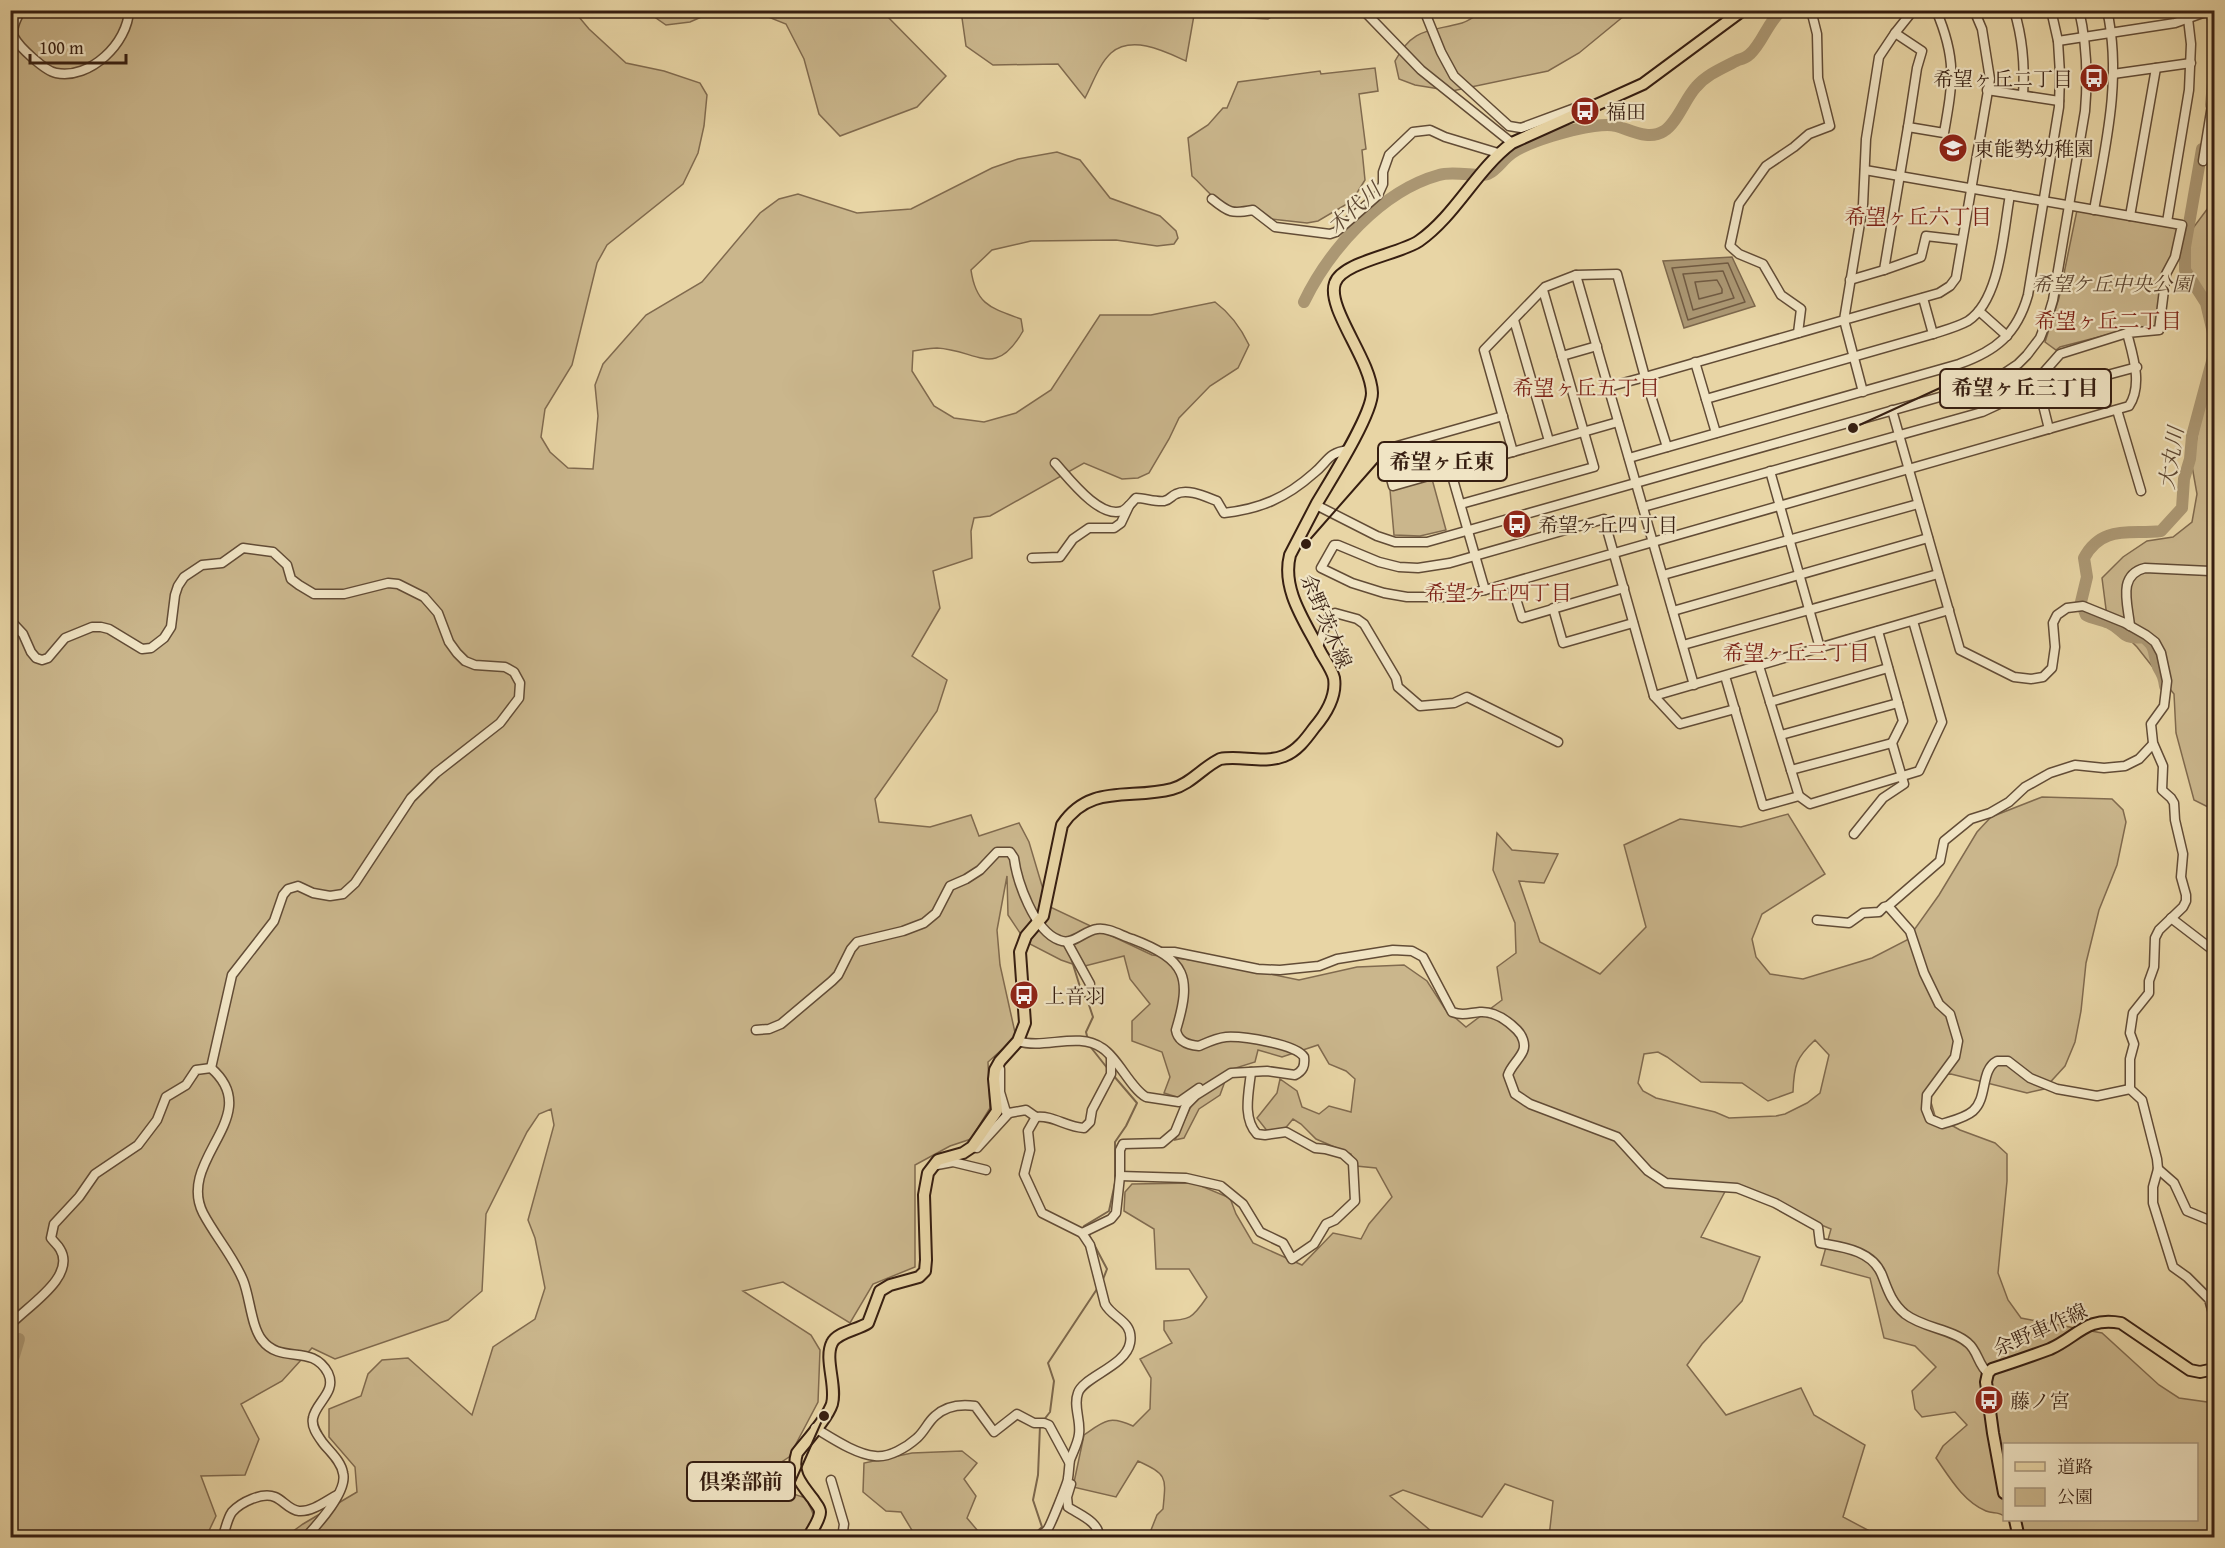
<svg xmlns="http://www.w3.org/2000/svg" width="2225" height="1548" font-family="'Gentium Book Plus','Noto Serif JP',serif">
<rect width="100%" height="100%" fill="#e8d5a5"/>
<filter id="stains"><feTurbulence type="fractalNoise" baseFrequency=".00333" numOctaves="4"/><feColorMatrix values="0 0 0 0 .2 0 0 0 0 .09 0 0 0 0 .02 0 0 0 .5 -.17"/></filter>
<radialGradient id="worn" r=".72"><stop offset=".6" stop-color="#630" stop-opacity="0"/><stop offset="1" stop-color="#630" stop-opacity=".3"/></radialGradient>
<g fill="#cab68c" stroke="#806a4e" stroke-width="1.5" fill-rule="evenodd">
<path d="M11,11H574L589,29L626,63L664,71L700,83L707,95L704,126L698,153L683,184L607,245L597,263L572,365L545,409L541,437L550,452L568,468L593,469L598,416L595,385L603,364L646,315L702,282L760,213L779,199L798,194L857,213L911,209L992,168L1018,159L1057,152L1080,160L1110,198L1160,216L1176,231L1178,238L1174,244L1157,246L1116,240L1031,241L992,250L971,270C976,305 991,308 1021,319L1023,331C995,380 977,350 937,348C929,348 921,350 913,351L912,371L934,406L954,418L984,422L1016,413L1051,390L1100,315H1151L1215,302C1231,314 1241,328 1249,345L1238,368L1210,386L1179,418L1169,439L1149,473L1138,478L1122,479L1084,463L990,516L974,518L971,531L972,558L933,571L940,608L912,656L947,680L937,711L875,799L879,822L930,827L971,815L979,836L1019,823L1029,842L1048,906L1152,955L1223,964L1299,980L1357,967L1404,965L1427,981L1445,1009L1466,1027L1502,1000L1497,967L1516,953L1515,923L1493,870L1497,833L1512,850L1558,854L1544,883L1519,881L1540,942L1600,974L1646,927L1624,845L1680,819L1741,827L1788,814L1825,874L1762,914L1752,939L1756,957L1770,974L1803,979L1872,958L1907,940L1939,895L1977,832L1991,817L2042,797L2112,799L2123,810L2126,822L2117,865L2099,910L2086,963L2081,1011L2075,1042L2065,1066L2044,1089L2027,1093L1951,1074L1937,1075L1928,1092L1935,1116L1960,1130L1995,1143L2007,1154V1181L1998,1273L2008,1300L2021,1318L2102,1333L2159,1385L2179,1398L2214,1403V1537H2014L2019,1527L2009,1520H2196V1444H2004V1516C1998,1511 1993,1514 1986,1511C1963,1501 1950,1478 1936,1458L1943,1446L1967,1425L1955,1412L1922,1417L1915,1409L1912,1391L1936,1367L1915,1346L1884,1338L1870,1278L1821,1265L1831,1229L1728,1186L1701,1237L1760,1257L1742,1301L1702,1344L1687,1365L1726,1415L1801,1388L1814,1415L1865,1445L1843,1517L1881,1537H1549L1553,1501L1505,1484L1482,1517L1403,1490L1390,1496L1438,1537H1147L1149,1535L1157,1515L1163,1509C1166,1477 1168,1475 1138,1461L1116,1497L1073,1487L1084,1435C1104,1421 1109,1415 1133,1426L1150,1409L1151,1378L1140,1359L1172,1343L1164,1330V1321C1190,1320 1192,1319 1207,1297L1189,1269H1156L1154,1229L1124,1211L1125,1192L1132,1184L1194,1183L1230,1198L1236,1214L1253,1243L1302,1265L1333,1233L1361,1239L1369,1224L1392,1197L1376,1168L1356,1166L1351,1154L1316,1139L1301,1124L1293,1119L1283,1131L1268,1132L1257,1118L1277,1093L1280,1079L1297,1091L1302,1107L1319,1114L1329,1106L1351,1112L1355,1079L1346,1071L1329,1064L1318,1045L1282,1057L1258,1050L1255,1062L1229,1070L1220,1095L1199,1109L1184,1138L1175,1140L1193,1102L1164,1093L1170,1077L1162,1052L1132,1041V1021L1150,1004L1130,979L1124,956L1081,967L1061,960L1026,942L1008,915L1007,876L997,930L1000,965L1016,1037L988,1062L990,1108L971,1139L950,1146L915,1165V1267L873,1284L850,1323L783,1282L743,1291L811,1335L820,1350L818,1402L789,1457L753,1481L806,1498L815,1518L806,1537H285L303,1524L357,1492L355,1467L329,1437V1409L361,1396L368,1374L382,1360L408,1358L472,1415L493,1347L535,1319L545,1288L535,1238L528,1220L554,1125L551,1109L539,1114L527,1132L486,1214L482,1291L448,1320L335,1359L312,1348L282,1381L241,1404L259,1439L245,1475L201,1476L216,1516L206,1537L11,1538ZM1815,1040L1829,1055L1820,1093L1807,1103L1785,1114L1776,1116L1729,1118L1715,1112L1656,1098L1643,1091L1638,1083L1644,1054L1658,1052L1667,1057L1701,1082L1742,1083L1768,1101L1793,1092C1794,1065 1796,1058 1815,1040Z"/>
<polygon points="646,11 646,10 715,11 690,22 666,25"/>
<polygon points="753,11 882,11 946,76 917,107 840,136 819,114 804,59 786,24"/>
<path d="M961,11V10L1280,11L1268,19L1194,15L1186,61C1164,51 1132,35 1111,53C1099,64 1092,85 1085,98L1058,64L993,65L966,46Z"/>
<path d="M1483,12V11H1630L1579,53L1548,71L1452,91L1415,85L1399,79L1395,61C1413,27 1429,32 1462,23C1469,21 1476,15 1483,12Z"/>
<path d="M1375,68L1378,91L1359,94L1366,149L1362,150L1365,180L1352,201L1318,221L1307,223L1271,219L1255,206C1250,207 1245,209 1240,210C1221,211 1205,187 1192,176L1188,138L1208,125L1223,108H1227L1238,82L1320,71L1321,74Z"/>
<polygon points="2214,200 2214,810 2194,800 2176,733 2174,694 2137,647 2107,617 2102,578 2123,557 2147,541 2173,537 2192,522 2197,494 2192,466 2211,355 2210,325 2178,248"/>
<polygon points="2077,210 2177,226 2173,256 2156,325 2153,328 2118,332 2060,347 2056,350 2045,342 2059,298"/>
<polygon points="1432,479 1446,530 1420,536 1394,535 1390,490"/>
<polygon points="962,1451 977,1463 964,1479 976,1496 967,1518 983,1537 916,1537 901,1512 886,1511 863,1492 864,1463 912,1453"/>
</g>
<polygon fill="#ab9773" stroke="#7c674c" stroke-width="1.5" points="1732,257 1755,306 1684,328 1663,261"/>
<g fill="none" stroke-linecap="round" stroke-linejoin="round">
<g stroke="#705a42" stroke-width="1.5">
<polygon points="1728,263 1745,302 1688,320 1672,268"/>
<polygon points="1723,271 1734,298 1693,310 1683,274"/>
<polygon points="1717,280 1722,289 1722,293 1699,299 1695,282"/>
</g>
<g stroke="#7c674c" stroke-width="2">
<polyline points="1071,958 1081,990 1088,1002 1093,1017 1086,1032 1088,1040"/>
<polyline points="1089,1045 1108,1069"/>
<polyline points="1085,1229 1084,1226 1109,1211 1115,1183 1115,1142 1126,1126 1137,1103 1113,1075"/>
<polyline points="1088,1233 1107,1269 1102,1282"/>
<polyline points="1043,1421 1050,1412 1054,1381 1048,1363 1097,1289"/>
<polyline points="1030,1538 1042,1527 1033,1500 1038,1475 1040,1426"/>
</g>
<g stroke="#ab9773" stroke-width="12">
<polyline points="2211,10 2214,30"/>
<polyline points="2211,105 2214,72"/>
<polyline points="2202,149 2185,247 2185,270 2206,303 2214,337"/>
<path d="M1304,302C1329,250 1381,191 1439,175C1454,170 1480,178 1488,174C1498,169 1503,159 1512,153C1530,141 1572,129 1594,126C1601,125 1610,124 1616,126C1631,130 1649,141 1664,131C1677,123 1685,99 1696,87C1707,74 1723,68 1738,60C1742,59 1747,57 1750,54C1763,42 1767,23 1782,10"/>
<path d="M2165,686C2164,677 2162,674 2158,667C2152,653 2158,648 2143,637C2121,640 2125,630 2109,623C2101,619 2093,619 2086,615L2081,602L2087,577L2084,558C2102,524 2131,535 2161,531L2182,508L2184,479L2190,459L2192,436L2214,354"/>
<polyline points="10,1393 13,1359 19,1339"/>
</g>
<g stroke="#624c36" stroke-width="11">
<g id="minor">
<path d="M21,10C17,18 11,28 14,37C19,47 45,71 56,73C90,80 128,43 129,10"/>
<polyline points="1363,10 1421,70 1512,143"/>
<polyline points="1424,10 1441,52 1454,76 1509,126 1521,128 1575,108 1582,103"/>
<path d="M2014,10C2023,39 2025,66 2023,95"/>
<path d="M1895,33L1922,51L1917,68L1908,127L1944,133C1953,82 1957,59 1936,10"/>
<polyline points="2058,41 2175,23 2211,10"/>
<polyline points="2113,74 2191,63"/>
<polyline points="1987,90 2059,101"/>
<polyline points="2203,161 2214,93"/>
<path d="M1212,199C1229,213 1232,214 1253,210L1275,227L1330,234L1336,232L1378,195L1383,184V172L1389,155L1413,132L1430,130L1445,137L1498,153"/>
<path d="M2094,210C2106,144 2122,77 2107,10"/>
<polyline points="2130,216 2156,68"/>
<polyline points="2167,222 2189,90 2191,44 2187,10"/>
<polyline points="1884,270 1921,257 1926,236 1961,240"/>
<polyline points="1576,275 1694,685"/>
<polyline points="1850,280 1884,270 1908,127"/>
<polyline points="1923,298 1933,334"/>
<polyline points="1979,311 2007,336"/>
<polyline points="1514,320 1549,441"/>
<polyline points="1798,333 1801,309 1781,295 1763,264 1739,254 1730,246 1739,204 1766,166 1794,147 1809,134 1830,126 1818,78 1817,34 1811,10"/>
<polyline points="1562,356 1597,346"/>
<polyline points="1695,362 1716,433"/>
<polyline points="1608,387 1645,377 1667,447"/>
<polyline points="2039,389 2049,429"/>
<polyline points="1863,392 1844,320 1939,293 1950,286 1956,278 1990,79 1982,29 1974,10"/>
<polyline points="2040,393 2137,367"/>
<path d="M1706,399L1933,334C1945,330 1957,327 1968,321C2001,299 2003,232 2010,195"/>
<polyline points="1892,410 1960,650 2014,677 2031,679 2043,677 2052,668 2055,647 2053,623 2057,615 2067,608 2083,606 2125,623 2146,635 2155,642 2161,653 2167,681 2164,706 2151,724 2153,743 2163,766 2162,790 2171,798 2174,803 2175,820 2183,854 2181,877 2186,895 2186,901 2183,907 2159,930 2155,938 2154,967 2149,981 2149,993 2133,1013 2130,1033 2134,1044 2130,1059 2130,1089 2142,1100 2157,1159 2158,1169 2153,1187 2153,1203 2173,1267 2187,1277 2209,1299 2214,1317"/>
<polyline points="2117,410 2141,491"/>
<polyline points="1503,416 1383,450 1393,486 1618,422"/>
<polyline points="1513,452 1484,350 1545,287 1576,275 1617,274 1645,377 1844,320 1863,205 1866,139 1879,57 1895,33 1911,13 1915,10"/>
<path d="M1629,458L1959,364C1996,351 2017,334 2028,295L2059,107L2060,74L2058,41L2051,10"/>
<path d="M1055,463C1068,477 1099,519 1122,511C1127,509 1132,502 1136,498C1145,498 1155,502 1164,501C1170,500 1171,496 1176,494C1188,488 1206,497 1217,501L1224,513C1260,509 1286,498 1314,473C1328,462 1327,453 1348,450"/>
<polyline points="1450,469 1485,590"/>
<polyline points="1770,471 1820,648"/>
<polyline points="1461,504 1594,467 1543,290"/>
<path d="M1316,505L1377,536L1395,542H1427L1968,389L1997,378L2018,364L2027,355L2040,338L2047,320L2053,300L2085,111C2088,76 2087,44 2079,10"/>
<polyline points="1643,507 1982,412 2010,399 2037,380 2060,354 2127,333"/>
<polyline points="1032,558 1060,557 1073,539 1089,528 1114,528 1121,523 1129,506"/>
<polyline points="1663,575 1918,504"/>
<polyline points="1511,583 1522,618 1624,588"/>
<polyline points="1553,608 1563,643 1633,623"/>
<polyline points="1673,611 1928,538"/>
<polyline points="10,620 23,634 31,652 36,658 42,660 48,658 65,638 92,627 101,627 109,629 142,649 151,648 164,638 171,627 175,595 178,586 184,577 202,565 222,563 243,548 273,552 287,565 291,579 299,585 314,594 344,594 388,583 398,584 424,597 438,613 449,642 457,653 465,661 475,665 505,667 514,672 520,683 519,698 500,723 436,773 411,798 355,883 343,894 330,896 313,893 298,886 288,889 283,895 274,921 232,975 211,1068"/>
<path d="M2130,626C2128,604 2117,575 2145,568L2210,571L2214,566"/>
<polyline points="1683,645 1938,574"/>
<polyline points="1318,647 1329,616 1335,613 1357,619 1364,624 1396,678 1398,687 1420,706 1454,703 1467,697 1558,742"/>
<polyline points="1759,666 1799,796"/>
<polyline points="1725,676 1763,806 1799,796 1810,804 1919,771 1942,722 1913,621"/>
<polyline points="1654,696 1949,610"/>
<polyline points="1770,702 1888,668"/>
<path d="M1735,709L1680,724L1654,696L1604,519L1450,563L1418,568L1399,567L1379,562L1338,545H1334L1321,568L1352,583L1384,593L1407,597H1455L1485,590L2129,406C2143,385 2133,356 2127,333L2159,330L2166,274L2175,257L2182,225L1865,170"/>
<polyline points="1781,735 1898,703"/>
<polyline points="1791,770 1892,743"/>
<polyline points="1854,834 1883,798 1904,784 1892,743 1903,721 1878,631"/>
<polyline points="2171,918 2214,951"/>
<polyline points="1817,920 1849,923 1863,913 1879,912 1884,907 1888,906"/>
<polyline points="1067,942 1090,984"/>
<path d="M1162,952H1174L1258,969L1280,970L1319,966L1337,959L1393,950L1412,951L1423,957L1452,1012C1463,1016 1469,1013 1480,1012C1495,1011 1507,1020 1517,1030C1522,1035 1526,1044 1523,1051C1519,1060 1511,1066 1508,1075L1515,1094L1530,1104L1617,1137L1648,1171L1666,1183L1737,1188L1775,1203L1818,1227L1820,1243C1842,1247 1872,1250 1882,1275C1888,1291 1892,1303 1905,1314C1923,1328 1952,1329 1968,1343C1978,1351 1978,1365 1988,1373"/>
<path d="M756,1030L769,1029L781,1024L832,981L838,975L851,949L857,942L903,931L924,923L936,913L950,886L966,879L980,870L997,852H1010L1014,858C1017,881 1034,931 1059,940C1073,946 1083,931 1097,929C1108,927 1122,936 1132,939C1187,960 1192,977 1176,1030C1178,1042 1188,1045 1199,1046C1208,1042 1216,1038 1226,1037C1243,1036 1296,1044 1304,1057C1305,1066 1303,1071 1295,1075L1267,1071L1231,1073L1196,1095L1186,1105L1175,1132L1162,1143L1123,1144L1120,1150V1176L1116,1213L1111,1219L1082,1233"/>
<path d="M1018,1041C1044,1050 1078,1031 1102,1048C1118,1058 1131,1089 1146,1097L1179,1102L1199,1088"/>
<path d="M998,1065L1000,1069V1092L1006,1112L1009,1113L1026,1110L1036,1117C1053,1115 1066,1127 1084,1128L1090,1122L1092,1110L1111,1074V1058"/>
<path d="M211,1068C266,1116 176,1159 203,1213C215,1236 233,1256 243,1280C250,1297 251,1326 262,1340C281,1365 312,1343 328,1373C337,1392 316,1402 313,1418C311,1427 318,1436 323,1443C330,1452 341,1461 343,1473C348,1491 318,1524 305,1538"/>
<path d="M2130,1089L2097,1096L2057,1089L2030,1078L2008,1061H1997C1980,1070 1988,1098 1973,1111C1965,1118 1951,1121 1942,1124L1930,1119L1926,1109L1927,1095L1955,1057L1958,1041L1950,1014L1939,1004L1924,973L1910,931L1888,906L1940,861L1944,841L1971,819L1990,813L2009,802L2025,787L2050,773L2075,765L2104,768L2125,766L2139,759L2153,744"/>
<path d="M1036,1117L1028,1131L1030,1150L1024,1174L1042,1213L1082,1233L1090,1245L1105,1304C1113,1319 1134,1321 1130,1343C1126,1366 1083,1377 1078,1393C1073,1406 1081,1420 1079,1434C1078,1443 1073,1452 1070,1460C1069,1466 1069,1472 1068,1478C1068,1482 1050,1527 1047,1530C1045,1533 1040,1535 1036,1538"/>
<polyline points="972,1147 977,1148 1009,1113"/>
<polyline points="937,1165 953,1162 986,1170"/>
<polyline points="2158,1169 2174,1183 2187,1211 2214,1222"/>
<path d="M1120,1176L1186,1178L1221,1186L1243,1204L1260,1232L1283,1243L1292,1259L1314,1244L1326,1224L1335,1220L1355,1201L1353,1163L1343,1154L1325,1149L1315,1148L1286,1132L1265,1135L1257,1134C1242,1118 1249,1092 1251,1072"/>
<path d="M10,1325C26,1307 77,1277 60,1249C58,1245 54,1242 51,1238L54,1224L79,1197L95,1174L138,1145L157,1120L166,1097L186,1085L196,1070L211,1068"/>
<path d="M815,1428C832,1438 855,1454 875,1456C889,1458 907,1447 917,1438C924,1432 928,1422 935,1416C946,1406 961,1404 975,1406L994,1432L1017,1414L1034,1423H1044L1049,1425L1069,1462"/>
<polyline points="831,1480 844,1524 842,1538"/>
<path d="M1071,1484L1067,1497L1068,1507C1080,1515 1100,1522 1099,1538"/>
<path d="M222,1538C226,1529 227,1519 232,1512C241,1502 262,1492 275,1497C283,1500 289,1510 299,1511C312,1512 326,1501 337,1495"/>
</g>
</g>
<g stroke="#361e11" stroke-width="14">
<g id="major">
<path d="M2004,1493L1993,1433L1986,1382L1988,1373L1992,1369C2011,1363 2031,1356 2050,1349C2077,1337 2087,1316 2121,1323L2190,1370L2200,1372L2214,1369"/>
<polyline points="2015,1520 2019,1538"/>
<path d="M808,1538C812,1530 820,1520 820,1512C820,1507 815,1503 813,1499C801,1484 791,1473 797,1453C807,1440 827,1419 832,1404C837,1386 824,1359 832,1343C837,1332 858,1330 868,1323L880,1291L890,1285L919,1277L925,1271L926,1260L924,1195L928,1173L938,1160L963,1153L972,1147L997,1111L994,1079L995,1070L1000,1061L1018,1041L1025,1023L1020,952L1026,936L1043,916L1062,825C1090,783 1131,800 1172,789C1191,784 1203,767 1220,759C1240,755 1264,764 1284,756C1297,751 1306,739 1314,728C1326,714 1337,697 1334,678C1332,670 1325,660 1321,653C1306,623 1281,590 1290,555C1299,538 1308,520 1317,503C1330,481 1372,415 1372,393C1371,360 1326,308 1335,283C1342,262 1400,254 1419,241C1456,215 1476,170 1512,143L1643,84L1743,10"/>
</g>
</g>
<use href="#minor" stroke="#f0e4c4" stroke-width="8"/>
<use href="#major" stroke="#e8d5a5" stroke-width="10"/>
</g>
<defs>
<g id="bus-disc" transform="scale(1.5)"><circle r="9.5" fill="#8f2418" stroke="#f0e4c4"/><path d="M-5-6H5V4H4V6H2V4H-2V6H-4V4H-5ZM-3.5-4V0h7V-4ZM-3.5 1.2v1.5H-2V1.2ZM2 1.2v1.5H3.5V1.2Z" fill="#fff"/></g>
<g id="school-disc" transform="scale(1.5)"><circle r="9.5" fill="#8f2418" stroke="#f0e4c4"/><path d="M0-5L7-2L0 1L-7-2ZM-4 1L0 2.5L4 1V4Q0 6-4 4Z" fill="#fff"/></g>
</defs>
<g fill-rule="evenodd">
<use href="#bus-disc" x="2094" y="78"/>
<use href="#bus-disc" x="1585" y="111"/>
<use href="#school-disc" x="1953" y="148"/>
<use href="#bus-disc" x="1517" y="524"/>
<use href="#bus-disc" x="1024" y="995"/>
<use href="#bus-disc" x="1989" y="1400"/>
</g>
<g text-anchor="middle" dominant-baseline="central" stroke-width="4.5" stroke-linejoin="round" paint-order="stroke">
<g font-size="20" fill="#361e11" stroke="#f0e4c4" text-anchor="start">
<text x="2073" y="78" text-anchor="end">希望ヶ丘二丁目</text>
<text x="1606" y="111">福田</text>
<text x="1974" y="148">東能勢幼稚園</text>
<text x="1538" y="524">希望ヶ丘四丁目</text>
<text x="1045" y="995">上音羽</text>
<text x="2010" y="1400">藤ノ宮</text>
</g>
<g font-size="20" font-style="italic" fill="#5b4430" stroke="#f0e4c4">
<text x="2112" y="283">希望ケ丘中央公園</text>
</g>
<g font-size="20" fill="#361e11" stroke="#f0e4c4">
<text transform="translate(1327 621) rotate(67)">余野茨木線</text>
<text transform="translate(2040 1329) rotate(-24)">余野車作線</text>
</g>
<g font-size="21" font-style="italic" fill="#5f4833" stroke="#f0e4c4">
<text transform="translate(1354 208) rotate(-42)">木代川</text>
<text transform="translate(2171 458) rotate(-81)">大丸川</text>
</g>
<g font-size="21" fill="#7a1f14" stroke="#f0e4c4">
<text x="1918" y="216">希望ヶ丘六丁目</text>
<text x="2108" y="320">希望ヶ丘二丁目</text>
<text x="1586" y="387">希望ヶ丘五丁目</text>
<text x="1498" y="592">希望ヶ丘四丁目</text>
<text x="1796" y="652">希望ヶ丘三丁目</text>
</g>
</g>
<path fill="none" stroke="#361e11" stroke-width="2" d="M1853 428L1940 388M1306 544L1378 462M824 1416L795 1482"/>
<g fill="#361e11" stroke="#f0e4c4" stroke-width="2">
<circle cx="1853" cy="428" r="6"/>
<circle cx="1306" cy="544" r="6"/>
<circle cx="824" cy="1416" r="6"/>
</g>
<g fill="#f0e4c4" stroke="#361e11" stroke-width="2">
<rect x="1940" y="369" width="171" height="39" rx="6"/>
<rect x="1378" y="442" width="129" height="39" rx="6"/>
<rect x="687" y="1462" width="108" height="39" rx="6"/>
</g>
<g font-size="21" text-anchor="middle" font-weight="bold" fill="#361e11">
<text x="2025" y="395">希望ヶ丘三丁目</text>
<text x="1442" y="469">希望ヶ丘東</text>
<text x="741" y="1489">倶楽部前</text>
</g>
<rect width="2225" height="1548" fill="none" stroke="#e8d5a5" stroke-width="36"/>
<rect x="12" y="12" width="2201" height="1524" fill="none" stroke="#361e11" stroke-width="3"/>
<rect x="18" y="18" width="2189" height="1512" fill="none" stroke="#361e11" stroke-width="1.5"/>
<rect x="2003" y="1443" width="195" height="78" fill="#f0e4c4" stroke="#a6957c" stroke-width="1.5"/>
<rect x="2015" y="1462" width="30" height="9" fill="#e8d5a5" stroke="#a6957c" stroke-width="1.5"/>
<text x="2057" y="1473" font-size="18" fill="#361e11">道路</text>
<rect x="2015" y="1488" width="30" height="18" fill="#cab68c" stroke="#a6957c" stroke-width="1.5"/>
<text x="2057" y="1503" font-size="18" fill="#361e11">公園</text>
<path d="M30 54v9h96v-9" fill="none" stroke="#361e11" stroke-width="3"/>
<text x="39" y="54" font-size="18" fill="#361e11" stroke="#f0e4c4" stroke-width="4.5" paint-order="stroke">100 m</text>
<rect width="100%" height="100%" filter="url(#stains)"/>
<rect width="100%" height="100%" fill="url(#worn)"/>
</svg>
